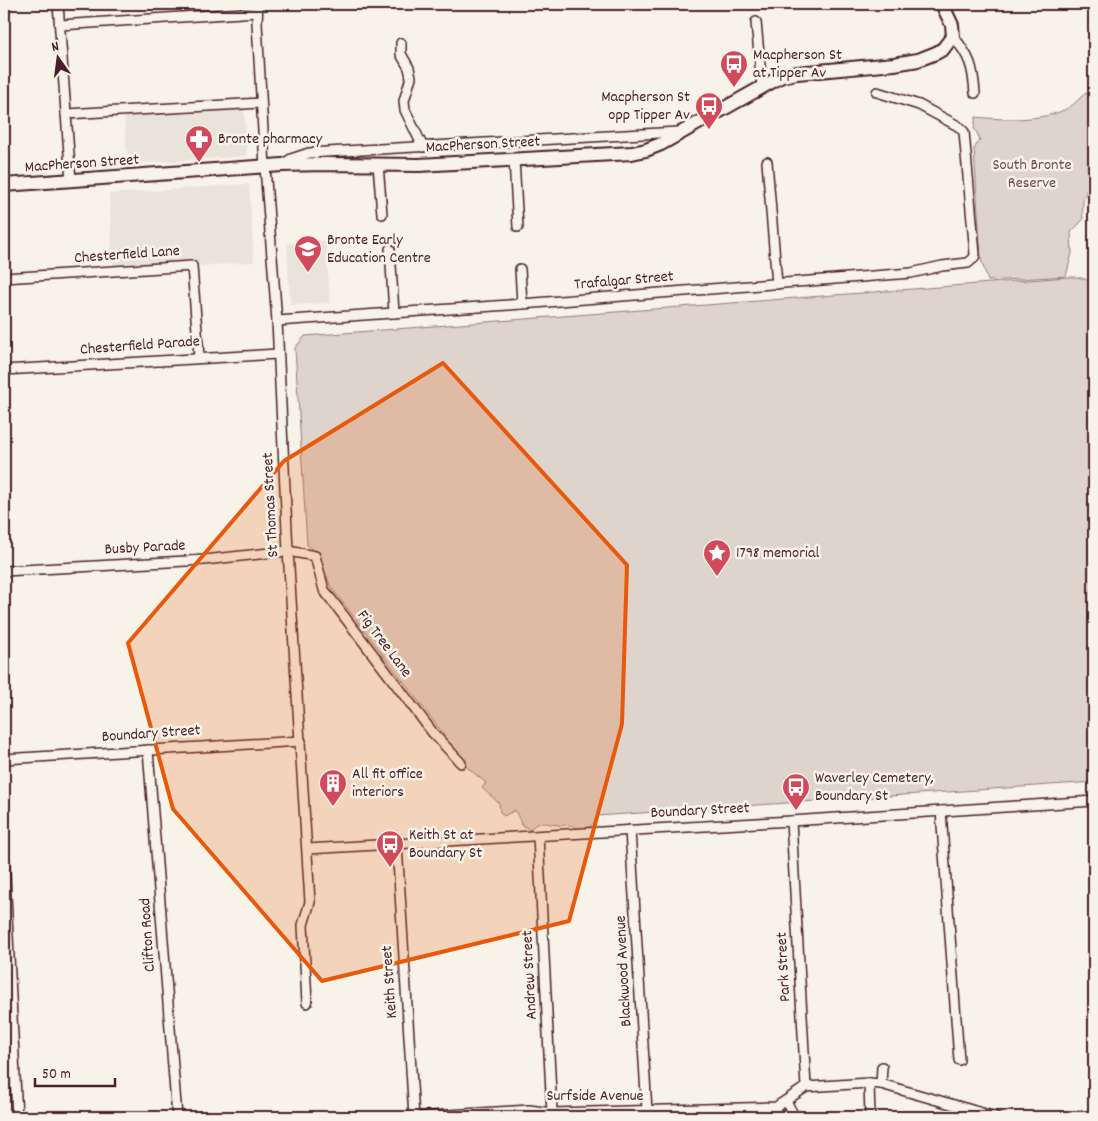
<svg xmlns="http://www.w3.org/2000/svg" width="1098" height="1121" font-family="Dekko,sans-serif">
<rect width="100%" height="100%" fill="#f7f3e8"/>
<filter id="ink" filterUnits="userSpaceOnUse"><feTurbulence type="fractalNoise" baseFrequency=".02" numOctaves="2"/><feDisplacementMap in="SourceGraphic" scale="10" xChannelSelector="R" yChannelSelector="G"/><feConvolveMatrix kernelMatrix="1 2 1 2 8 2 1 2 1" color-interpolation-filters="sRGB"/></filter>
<g filter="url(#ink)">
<g fill="#eae3da">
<polygon points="244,106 247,156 128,164 124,114"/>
<polygon points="249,184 254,262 197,266 191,261 113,266 109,194"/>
<polygon points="326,240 330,303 290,305 287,244"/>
</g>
<g fill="#ded4cc" stroke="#947a7c">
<path d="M1086,93L1094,103V180C1082,195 1082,201 1083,220L1071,232L1072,253L1066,276L988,281L981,259L974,149L980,139L974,128L976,117C1004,120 1051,122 1074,104C1078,100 1082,96 1086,93Z"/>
<path d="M1068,277C1078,277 1087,277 1094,286V782L597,816C595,824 587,832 577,828C572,826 575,826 570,825C566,824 562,826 558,825C547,824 538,819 530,830L522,825L515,810L504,816L500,812L499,803L482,788L486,783L468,768L456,761L443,738L445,736L331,587L318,554L307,545L295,348L305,336Z"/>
</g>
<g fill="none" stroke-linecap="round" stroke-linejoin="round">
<g stroke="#4a1f2b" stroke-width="12">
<g id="street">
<polyline points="58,4 71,181"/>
<polyline points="258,4 257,23 265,167 277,321 288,551 310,902 303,925 307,1003"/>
<polyline points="756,22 762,86"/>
<polyline points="60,25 257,12"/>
<path d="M953,36C970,57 973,66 975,93"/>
<polyline points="401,43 401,54 409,68 411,77 404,101 405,110 423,147"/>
<polyline points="66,114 261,103"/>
<polyline points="514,160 518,227"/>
<polyline points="767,162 777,284"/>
<polyline points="378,164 382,214"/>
<polyline points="282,165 291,159 309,153 678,132"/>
<polyline points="390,249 394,313"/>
<polyline points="520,269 522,304"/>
<polyline points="4,278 192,266 199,357"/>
<polyline points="277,321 522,304 911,273 942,266 968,263 974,258 975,254 964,132 958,126 919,105 877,92"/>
<polyline points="4,370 278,354"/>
<polyline points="4,571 204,560 288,551 315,556 324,590 433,733 461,763"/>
<polyline points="148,750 177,1117"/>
<polyline points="4,759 301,741"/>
<polyline points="941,811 959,1060"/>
<polyline points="630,830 647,1111"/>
<polyline points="538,836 552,1113"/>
<polyline points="397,845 414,1117"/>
<polyline points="307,849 791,821 1094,801"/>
<polyline points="4,855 17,1117"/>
<polyline points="869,1083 870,1117"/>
<polyline points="881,1084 882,1067"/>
<polyline points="806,1087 869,1083 881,1084 996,1117"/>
<polyline points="786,1101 792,1112 792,1117"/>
<polyline points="415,1117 529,1110 552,1113 776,1107 806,1087 791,821"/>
</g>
</g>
<g stroke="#4a1f2b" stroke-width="16">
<polyline id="secondary" points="4,185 282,165 325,164 419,165 632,153 646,150 661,144 782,76 797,73 894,64 918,60 936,53 943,49 953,36 952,25 942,4"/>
</g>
<use href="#street" stroke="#f7f3e8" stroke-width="9"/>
<use href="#secondary" stroke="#f7f3e8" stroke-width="12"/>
</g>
</g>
<path fill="#e8590c" fill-opacity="0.2" stroke="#e8590c" stroke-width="4" stroke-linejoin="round" d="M443,363L627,565L622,724L569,921L322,981L173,809L128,643L284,461Z"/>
<defs>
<g id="bus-pin" transform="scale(1.4375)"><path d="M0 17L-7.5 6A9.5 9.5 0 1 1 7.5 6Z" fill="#d1495b" stroke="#f7f3e8"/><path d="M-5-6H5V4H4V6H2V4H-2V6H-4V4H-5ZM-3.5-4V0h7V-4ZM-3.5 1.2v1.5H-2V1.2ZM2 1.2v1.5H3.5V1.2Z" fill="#fff"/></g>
<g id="pharmacy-pin" transform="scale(1.4375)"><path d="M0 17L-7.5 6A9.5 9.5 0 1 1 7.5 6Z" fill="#d1495b" stroke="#f7f3e8"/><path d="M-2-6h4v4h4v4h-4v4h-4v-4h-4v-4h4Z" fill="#fff"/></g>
<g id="school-pin" transform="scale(1.4375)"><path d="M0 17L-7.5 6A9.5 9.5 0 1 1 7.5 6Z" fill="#d1495b" stroke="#f7f3e8"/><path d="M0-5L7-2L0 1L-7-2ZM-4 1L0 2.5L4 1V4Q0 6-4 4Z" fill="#fff"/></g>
<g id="sight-pin" transform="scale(1.4375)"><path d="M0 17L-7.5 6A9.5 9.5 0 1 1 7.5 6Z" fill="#d1495b" stroke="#f7f3e8"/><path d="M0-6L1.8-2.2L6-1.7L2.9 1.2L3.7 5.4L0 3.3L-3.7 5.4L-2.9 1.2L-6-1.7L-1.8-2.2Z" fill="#fff"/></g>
<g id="building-pin" transform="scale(1.4375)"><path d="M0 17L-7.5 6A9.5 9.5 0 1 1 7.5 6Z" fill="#d1495b" stroke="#f7f3e8"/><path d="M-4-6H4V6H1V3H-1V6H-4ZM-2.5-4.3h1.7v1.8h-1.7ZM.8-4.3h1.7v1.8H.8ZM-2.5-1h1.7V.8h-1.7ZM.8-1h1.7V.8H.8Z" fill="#fff"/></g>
</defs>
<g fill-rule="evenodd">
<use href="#bus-pin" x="734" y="64"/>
<use href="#bus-pin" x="709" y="106"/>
<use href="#pharmacy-pin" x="199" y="139"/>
<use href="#school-pin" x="308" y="249"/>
<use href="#sight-pin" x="717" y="553"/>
<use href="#building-pin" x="333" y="783"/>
<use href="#bus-pin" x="796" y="787"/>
<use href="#bus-pin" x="390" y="844"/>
</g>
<g text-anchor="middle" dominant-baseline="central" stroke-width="5" stroke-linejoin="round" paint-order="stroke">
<g font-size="16" fill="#4a1f2b" stroke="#f7f3e8" text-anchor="start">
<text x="753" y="55">Macpherson St<tspan x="753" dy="18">at Tipper Av</tspan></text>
<text x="690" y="97" text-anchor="end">Macpherson St<tspan x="690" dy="18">opp Tipper Av</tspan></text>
<text x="218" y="139">Bronte pharmacy</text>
<text x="327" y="240">Bronte Early<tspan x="327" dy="18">Education Centre</tspan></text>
<text x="736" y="553">1798 memorial</text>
<text x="352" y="774">All fit office<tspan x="352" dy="18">interiors</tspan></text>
<text x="815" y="778">Waverley Cemetery,<tspan x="815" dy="18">Boundary St</tspan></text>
<text x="409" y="835">Keith St at<tspan x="409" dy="18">Boundary St</tspan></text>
</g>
<g font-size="16" fill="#4a1f2b" stroke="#f7f3e8">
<text transform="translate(483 145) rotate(-3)">MacPherson Street</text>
<text transform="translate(82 164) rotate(-4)">MacPherson Street</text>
<text transform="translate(127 255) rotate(-4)">Chesterfield Lane</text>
<text transform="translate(624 281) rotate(-5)">Trafalgar Street</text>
<text transform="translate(140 346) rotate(-4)">Chesterfield Parade</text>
<text transform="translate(271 505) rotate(-93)">St Thomas Street</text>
<text transform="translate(145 548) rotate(-3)">Busby Parade</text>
<text transform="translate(384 644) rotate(53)">Fig Tree Lane</text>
<text transform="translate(151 734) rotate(-4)">Boundary Street</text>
<text transform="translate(700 811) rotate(-3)">Boundary Street</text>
<text transform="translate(148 935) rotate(-94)">Clifton Road</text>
<text transform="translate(784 967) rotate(-93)">Park Street</text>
<text transform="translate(624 971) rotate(-93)">Blackwood Avenue</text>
<text transform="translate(530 975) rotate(-93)">Andrew Street</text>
<text transform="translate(390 982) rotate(-94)">Keith Street</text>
<text x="595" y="1096">Surfside Avenue</text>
</g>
<g font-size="16" fill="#6f4c53" stroke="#f7f3e8">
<text x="1032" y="165">South Bronte<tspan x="1032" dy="18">Reserve</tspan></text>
</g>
</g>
<rect width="1098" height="1121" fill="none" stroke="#f7f3e8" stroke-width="20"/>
<rect x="10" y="10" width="1078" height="1101" fill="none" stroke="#4a1f2b" stroke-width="2" filter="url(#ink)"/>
<g transform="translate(58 58) rotate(346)" stroke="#f7f3e8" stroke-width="4" paint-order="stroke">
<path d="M0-4L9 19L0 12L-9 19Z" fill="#4a1f2b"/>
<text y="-8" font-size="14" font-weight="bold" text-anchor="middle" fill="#4a1f2b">N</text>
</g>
<path d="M35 1078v8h80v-8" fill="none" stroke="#4a1f2b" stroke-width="2.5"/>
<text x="42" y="1078" font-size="15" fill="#4a1f2b" stroke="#f7f3e8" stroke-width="4" paint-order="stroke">50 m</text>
</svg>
